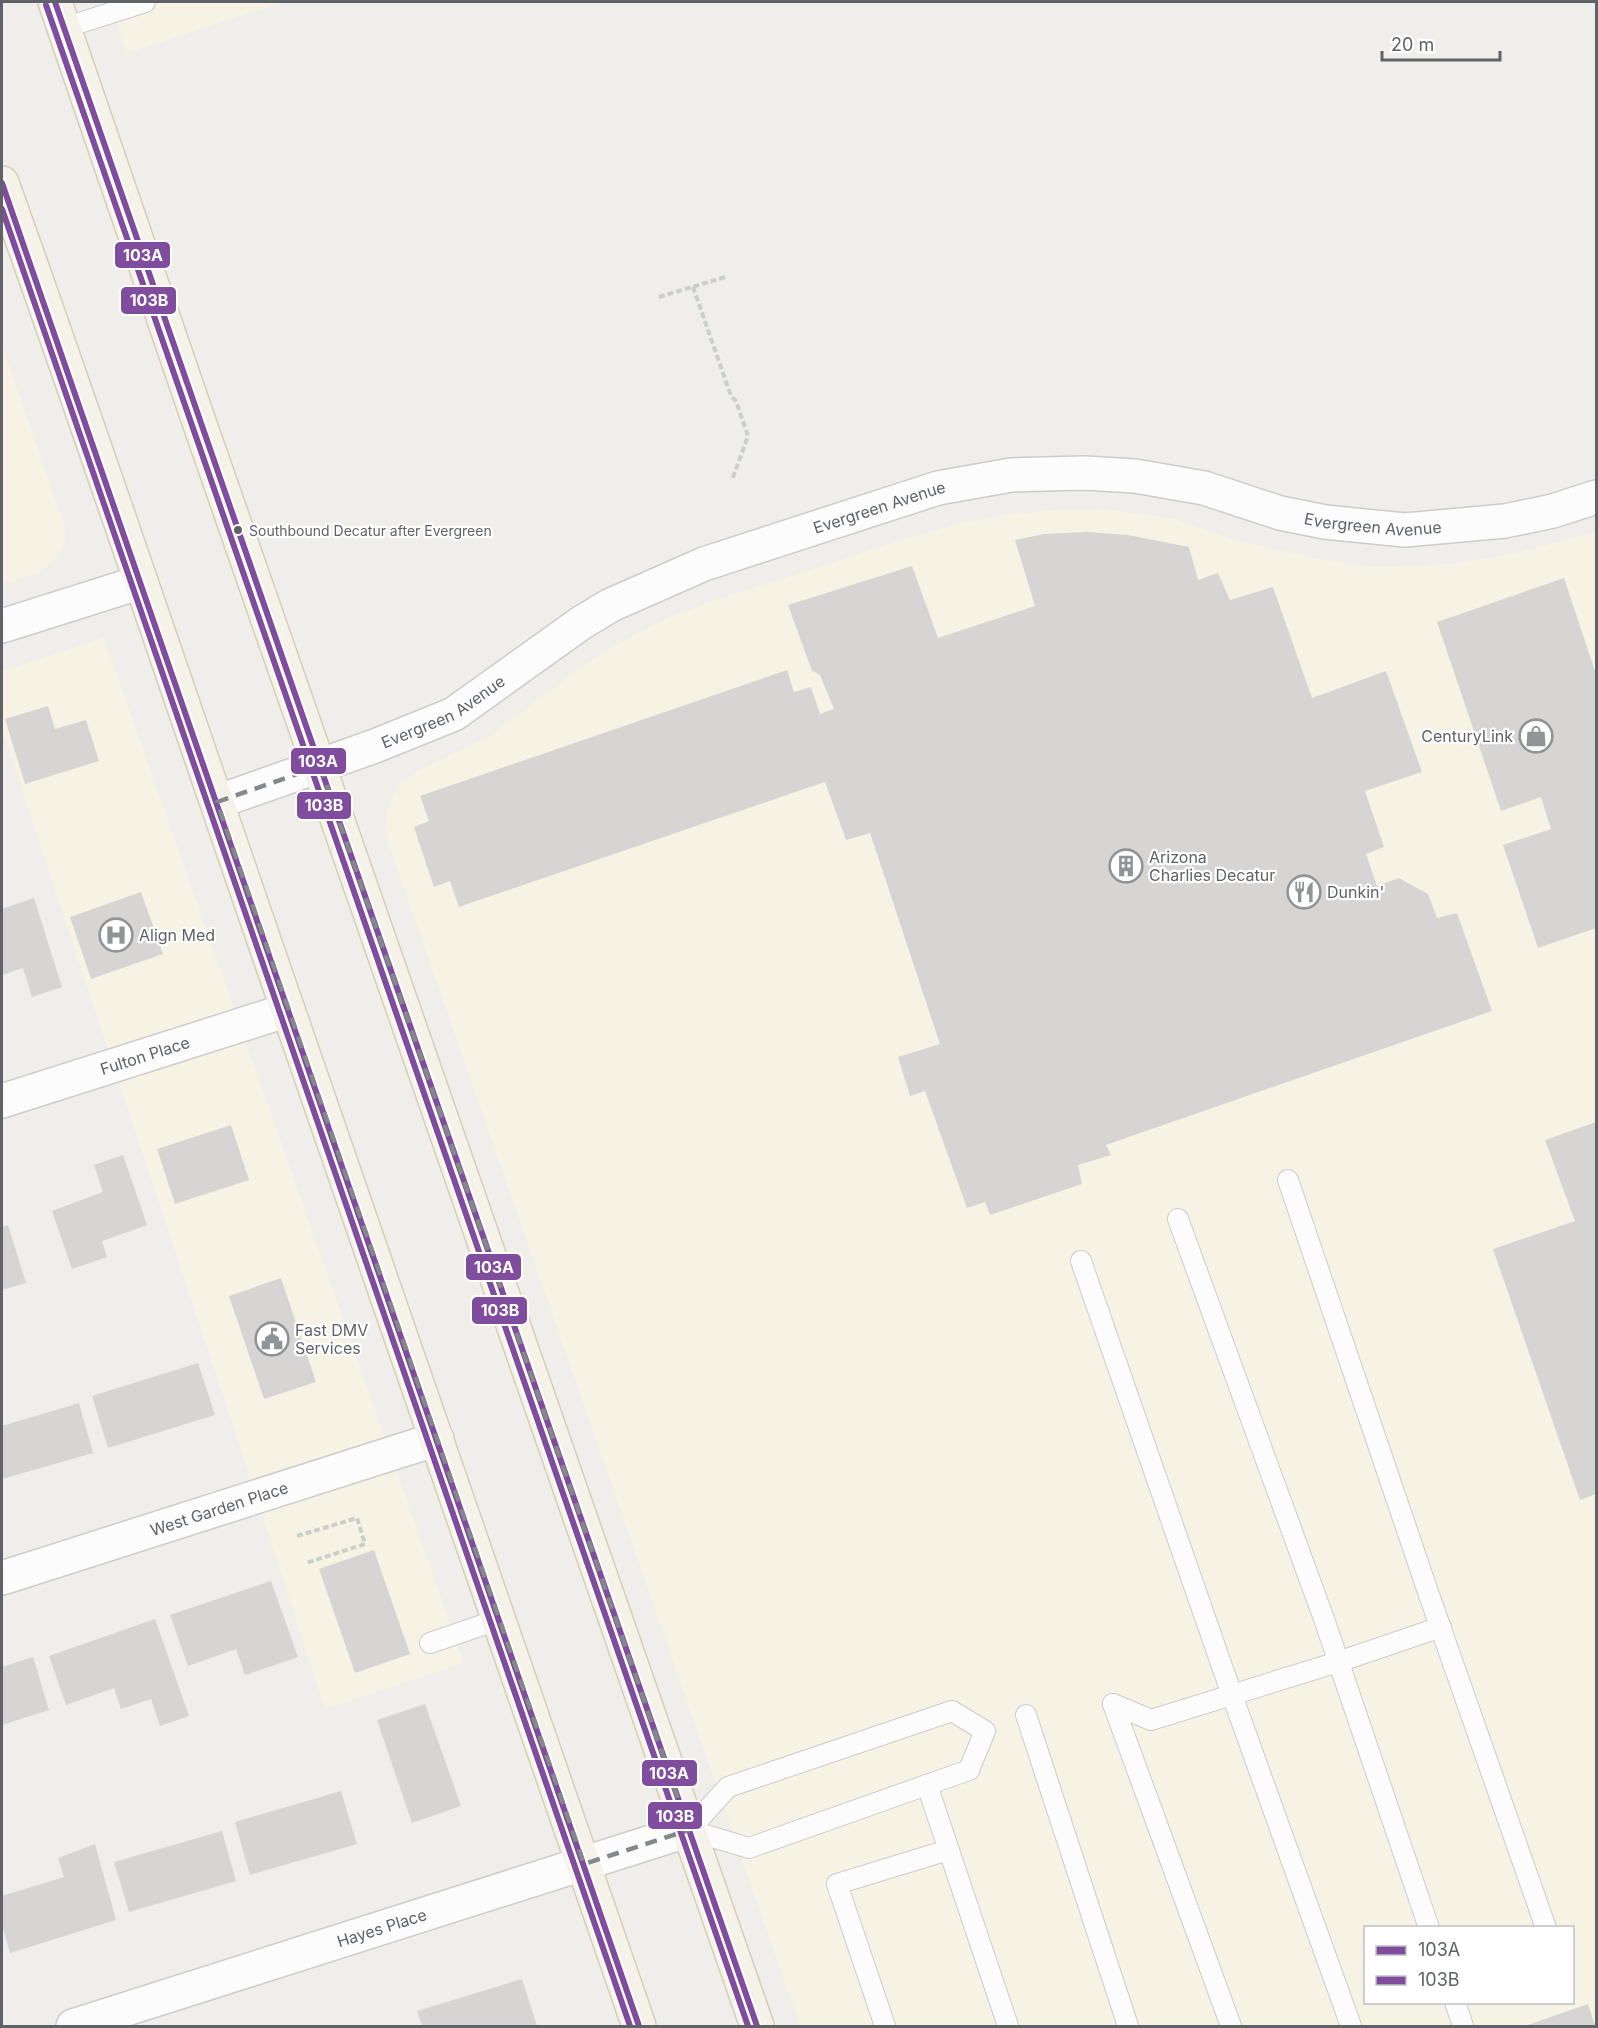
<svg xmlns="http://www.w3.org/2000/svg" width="1598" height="2028" font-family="Inter,sans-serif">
<rect width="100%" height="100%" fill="#efeeea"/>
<g fill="#f7f3e4" fill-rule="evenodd">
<polygon points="109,2 285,2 126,53"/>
<polygon points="2,345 64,524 65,540 58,558 39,573 2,584"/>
<path d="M1103,509L1175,519L1236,540L1318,559L1372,567L1452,564L1514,554L1596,532V2026H800L389,845L385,827L387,812L392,797L402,782L417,771L485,739L581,667L616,645L661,621L713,601L915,536L965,522L1005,515L1055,510ZM1366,1928H1572V2002H1366Z"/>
<polygon points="104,638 464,1663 325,1709 242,1453 2,730 2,671"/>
</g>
<g fill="#d6d5d3">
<polygon points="1087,532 1128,535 1189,547 1198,580 1218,573 1230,600 1273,587 1312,698 1386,671 1422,772 1365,791 1384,847 1366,854 1377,886 1399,878 1428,894 1437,918 1457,913 1492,1011 1106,1145 1111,1155 1078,1165 1082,1184 990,1215 985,1202 967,1208 925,1091 910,1096 898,1057 940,1044 870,833 846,840 825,782 459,907 450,881 434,887 414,827 429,821 420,796 787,670 794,692 811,687 820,714 834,709 820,675 812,671 788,605 912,566 938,638 1035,606 1015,540 1044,534"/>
<polygon points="1564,578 1596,674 1596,928 1538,948 1503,845 1551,829 1541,797 1501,811 1437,622"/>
<polygon points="48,706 55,729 86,720 99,761 25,784 5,719"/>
<polygon points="141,892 163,954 91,979 70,917"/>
<polygon points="34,898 62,987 32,997 23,968 2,975 2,909"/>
<polygon points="1596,1122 1596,1494 1580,1500 1493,1249 1575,1221 1545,1140"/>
<polygon points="231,1125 249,1180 175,1204 157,1149"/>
<polygon points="123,1155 147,1225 102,1241 107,1257 72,1269 52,1211 103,1192 94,1165"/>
<polygon points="8,1225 26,1283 2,1290 2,1227"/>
<polygon points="281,1278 316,1382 264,1399 229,1296"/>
<polygon points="198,1363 215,1415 108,1448 92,1396"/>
<polygon points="79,1403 93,1453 2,1479 2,1426"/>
<polygon points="374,1550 410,1654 355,1673 319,1569"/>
<polygon points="271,1581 298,1657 245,1675 236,1649 188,1666 170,1615"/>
<polygon points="155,1619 189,1716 160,1726 151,1699 121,1709 114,1688 66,1705 49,1656"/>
<polygon points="33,1657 49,1710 2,1725 2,1667"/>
<polygon points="425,1704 461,1806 412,1823 377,1720"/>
<polygon points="341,1791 357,1844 250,1875 235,1822"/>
<polygon points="222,1831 236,1881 129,1912 114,1862"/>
<polygon points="95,1844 116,1920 10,1953 2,1925 2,1896 64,1877 58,1858"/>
<polygon points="522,1979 537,2026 422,2026 417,2011"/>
<polygon points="1588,2004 1594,2023 1596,2022 1596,2026 1525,2026"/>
</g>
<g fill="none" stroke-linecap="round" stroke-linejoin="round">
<g stroke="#cbcccc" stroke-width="22">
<g id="lane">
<polyline points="64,28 145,2"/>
<polyline points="1288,1180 1428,1592 1546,1928"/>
<polyline points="1178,1219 1324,1619 1429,1928"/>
<polyline points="1081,1261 1232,1695 1351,2026"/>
<polyline points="430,1643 500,1619"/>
<polyline points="1113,1704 1151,1720 1338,1662 1441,1627"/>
<polyline points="1113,1704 1231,2026"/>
<polygon points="952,1711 985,1731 969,1770 749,1848 689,1830 728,1787"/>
<polyline points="1026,1715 1128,2026"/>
<polyline points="927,1785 1008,2026"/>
<polyline points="1455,2002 1463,2026"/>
<polyline points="885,2026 837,1884 948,1850"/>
</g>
</g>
<g stroke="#cbcccc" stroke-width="36">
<g id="street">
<polyline points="2,626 141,582"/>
<path id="s1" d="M217,802L375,746L454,714L581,623L611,605L704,564L938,488L1011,475L1084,473L1135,476L1204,488L1280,513L1325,522L1405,530L1505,521L1553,511L1596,497"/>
<path id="s2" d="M2,1101L288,1010"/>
<path id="s3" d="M2,1578L437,1439"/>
<path id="s4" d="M73,2026L689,1830"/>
</g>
</g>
<g stroke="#d7ceb8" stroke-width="36">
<g id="primary">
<polyline points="55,2 196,413 757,2026"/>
<path d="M2,183C100,457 192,733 287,1007C404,1347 523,1686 639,2026"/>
</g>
</g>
<g stroke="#cacfcc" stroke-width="4" stroke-dasharray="6 3" stroke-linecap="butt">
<polyline points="693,287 731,396 736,401 748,436 732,480"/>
<polyline points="659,297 725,277"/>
<polyline points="297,1536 357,1518 365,1544 306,1563"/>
</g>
<use href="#lane" stroke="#fdfcfc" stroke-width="20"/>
<use href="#street" stroke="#fdfcfc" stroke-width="33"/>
<use href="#primary" stroke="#f4f2e9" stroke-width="33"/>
<g stroke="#fff" stroke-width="10">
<g id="bus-1">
<polyline points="55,2 757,2026"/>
<polyline points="2,183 639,2026"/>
</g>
</g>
<g stroke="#fff" stroke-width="10">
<g id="bus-2">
<polyline points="46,5 748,2026"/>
<polyline points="2,209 630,2026"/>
</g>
</g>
<use href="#bus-1" stroke="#804c9e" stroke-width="6"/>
<use href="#bus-2" stroke="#804c9e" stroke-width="6"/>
</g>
<path fill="none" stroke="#84888a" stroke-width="4.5" stroke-dasharray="12 8" stroke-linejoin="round" d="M320,766L689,1830L584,1864L217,802Z"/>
<defs>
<g id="shop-ring" transform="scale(1.725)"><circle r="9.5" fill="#fff" stroke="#919496" stroke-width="1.5"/><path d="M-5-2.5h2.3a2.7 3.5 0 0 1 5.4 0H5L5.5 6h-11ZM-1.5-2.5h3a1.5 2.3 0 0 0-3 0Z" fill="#919496"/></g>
<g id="building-ring" transform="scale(1.725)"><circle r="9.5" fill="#fff" stroke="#919496" stroke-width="1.5"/><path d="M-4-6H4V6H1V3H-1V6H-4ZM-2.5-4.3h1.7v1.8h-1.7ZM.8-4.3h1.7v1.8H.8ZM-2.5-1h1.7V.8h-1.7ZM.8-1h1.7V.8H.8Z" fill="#919496"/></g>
<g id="restaurant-ring" transform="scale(1.725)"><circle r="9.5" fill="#fff" stroke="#919496" stroke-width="1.5"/><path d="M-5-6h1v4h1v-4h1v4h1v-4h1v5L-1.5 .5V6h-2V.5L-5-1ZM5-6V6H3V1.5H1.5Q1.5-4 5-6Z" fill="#919496"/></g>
<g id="hospital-ring" transform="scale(1.725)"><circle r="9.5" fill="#fff" stroke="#919496" stroke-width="1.5"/><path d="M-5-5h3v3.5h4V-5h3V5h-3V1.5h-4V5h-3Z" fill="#919496"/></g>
<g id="civic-ring" transform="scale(1.725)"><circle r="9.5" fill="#fff" stroke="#919496" stroke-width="1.5"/><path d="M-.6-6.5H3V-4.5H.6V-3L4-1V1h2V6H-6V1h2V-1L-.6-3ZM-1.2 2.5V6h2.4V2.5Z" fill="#919496"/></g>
</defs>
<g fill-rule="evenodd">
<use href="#shop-ring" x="1536" y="736"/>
<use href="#building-ring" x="1126" y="866"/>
<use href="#restaurant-ring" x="1304" y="892"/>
<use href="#hospital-ring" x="116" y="935"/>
<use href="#civic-ring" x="272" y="1339"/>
</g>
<circle fill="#5f6368" stroke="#fff" stroke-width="2" cx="238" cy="530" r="5"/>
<g text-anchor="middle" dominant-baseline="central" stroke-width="4.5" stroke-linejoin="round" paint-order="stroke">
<g font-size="14" fill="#5f6368" stroke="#fff" text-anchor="start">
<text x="249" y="530">Southbound Decatur after Evergreen</text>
</g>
<g font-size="16" fill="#5f6368" stroke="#fff">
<text stroke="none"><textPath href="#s1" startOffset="730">Evergreen Avenue</textPath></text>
<text stroke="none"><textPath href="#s1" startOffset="1234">Evergreen Avenue</textPath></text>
<text stroke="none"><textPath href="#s1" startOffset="244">Evergreen Avenue</textPath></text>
<text stroke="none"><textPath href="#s2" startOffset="150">Fulton Place</textPath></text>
<text stroke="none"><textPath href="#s3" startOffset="228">West Garden Place</textPath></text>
<text stroke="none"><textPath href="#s4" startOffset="324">Hayes Place</textPath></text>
</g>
<g font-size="16" fill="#5f6368" stroke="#fff" text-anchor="start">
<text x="1513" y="736" text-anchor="end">CenturyLink</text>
<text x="1149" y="857">Arizona<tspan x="1149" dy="18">Charlies Decatur</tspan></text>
<text x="1327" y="892">Dunkin'</text>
<text x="139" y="935">Align Med</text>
<text x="295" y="1330">Fast DMV<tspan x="295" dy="18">Services</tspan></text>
</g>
</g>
<g stroke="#fff" stroke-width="2">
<rect x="114" y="241" width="57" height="28" rx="6" fill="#804c9e"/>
<rect x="120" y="286" width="57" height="29" rx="6" fill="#804c9e"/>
<rect x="290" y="747" width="57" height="28" rx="6" fill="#804c9e"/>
<rect x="296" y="791" width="56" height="29" rx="6" fill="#804c9e"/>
<rect x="465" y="1253" width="57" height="28" rx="6" fill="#804c9e"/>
<rect x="471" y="1296" width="57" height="29" rx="6" fill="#804c9e"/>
<rect x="641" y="1759" width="57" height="28" rx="6" fill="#804c9e"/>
<rect x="647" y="1801" width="56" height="29" rx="6" fill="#804c9e"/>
</g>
<g font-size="16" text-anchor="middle" font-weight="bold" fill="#fff">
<text x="143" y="261">103A</text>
<text x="149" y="306">103B</text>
<text x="318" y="767">103A</text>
<text x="324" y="811">103B</text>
<text x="494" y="1273">103A</text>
<text x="500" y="1316">103B</text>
<text x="669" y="1779">103A</text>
<text x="675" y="1822">103B</text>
</g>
<rect width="1598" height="2028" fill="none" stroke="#5f6368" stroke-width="6"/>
<rect x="1364" y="1926" width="210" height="78" fill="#ffffff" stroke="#bfc1c3" stroke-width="1.5"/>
<rect x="1376" y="1946" width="30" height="9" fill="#804c9e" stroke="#bfc1c3" stroke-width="1.5"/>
<text x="1418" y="1956" font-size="18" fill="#5f6368">103A</text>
<rect x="1376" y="1976" width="30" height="9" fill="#804c9e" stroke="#bfc1c3" stroke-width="1.5"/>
<text x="1418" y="1986" font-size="18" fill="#5f6368">103B</text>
<path d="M1382 51v9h118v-9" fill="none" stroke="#5f6368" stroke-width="3"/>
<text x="1391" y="51" font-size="18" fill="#5f6368" stroke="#ffffff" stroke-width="4.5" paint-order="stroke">20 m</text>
</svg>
